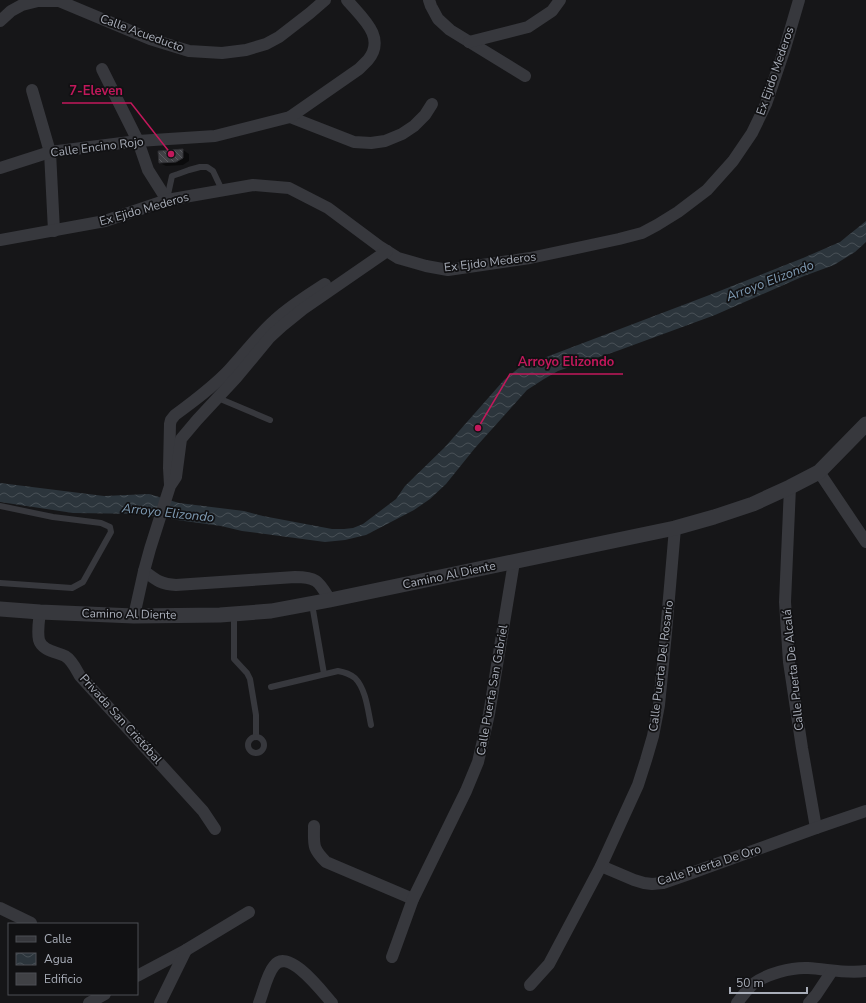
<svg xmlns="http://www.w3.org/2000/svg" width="866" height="1003" font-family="'Nunito Sans',sans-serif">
<defs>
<pattern id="water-waves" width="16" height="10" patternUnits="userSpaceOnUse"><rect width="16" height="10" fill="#2c353c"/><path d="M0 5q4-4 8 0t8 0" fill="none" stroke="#485056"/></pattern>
<pattern id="building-back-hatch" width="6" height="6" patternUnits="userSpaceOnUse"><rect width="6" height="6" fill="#404145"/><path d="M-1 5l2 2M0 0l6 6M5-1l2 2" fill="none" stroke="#595a5e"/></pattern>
</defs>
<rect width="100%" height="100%" fill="#161618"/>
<polygon fill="url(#water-waves)" points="866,221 866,242 855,252 834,265 804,276 715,315 617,351 558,371 544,379 527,390 475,448 446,484 430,499 414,510 366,535 345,540 325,542 242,531 221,526 177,520 144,514 73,513 0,502 0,483 104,496 149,494 179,503 244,511 263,516 332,529 344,529 353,528 363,524 396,499 405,486 445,447 504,380 520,367 712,294 803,258 840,242"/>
<polygon fill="#0007" points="183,150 189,154 189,161 183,165 166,166 160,163"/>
<polygon fill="url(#building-back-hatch)" stroke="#303034" points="183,149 183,158 176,162 159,163 158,151"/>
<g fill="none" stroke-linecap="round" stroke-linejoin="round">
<g stroke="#37383d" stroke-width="6">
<polyline points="167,199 172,176 178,174 189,170 200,167 207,167 213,171 222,190"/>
<polyline points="218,398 270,420"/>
<polyline points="0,506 53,517 101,523 110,527 111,532 83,582 72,588 0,583"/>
<polyline points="312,604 324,674"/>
<polyline points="234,614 234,659 247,673 250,679 256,715 256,737"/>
<path d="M271,687L338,671C344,672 350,674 355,678C366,689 368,711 371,725"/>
<circle cx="256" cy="745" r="8"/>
</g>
<g stroke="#37383d" stroke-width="12">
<polyline points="429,0 431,6 438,19 450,30 525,76"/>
<polyline points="0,21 11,11 22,5 38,1 59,1 150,39 189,51 222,53 246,50 266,44 279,37 310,13 325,0"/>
<polyline points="469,42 528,27 552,11 560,0"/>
<polyline points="102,69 138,141 148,170 167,200"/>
<polyline points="32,90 50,152 54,231"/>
<polyline points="290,117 354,142 371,143 385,141 402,134 414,126 425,115 432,104"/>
<path d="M0,168L50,152L138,141L215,136L290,117L359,69C362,66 365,63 368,60C387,37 361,17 347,0"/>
<polyline points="0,240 105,221 167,200 253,185 289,188 328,208 379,246 398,258 426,266 448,270 530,258 619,239 642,233 657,225 678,212 707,190 733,161 752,133 766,104 785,48 799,0"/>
<polyline points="819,472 866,542"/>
<path d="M170,485L169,468L170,424L171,420L175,415C194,401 213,387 229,370C245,353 258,335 275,320C290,306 308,295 325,284"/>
<polyline points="790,487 785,602 789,662 802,748 816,828"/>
<path d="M144,571C156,580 160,584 176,585L295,577C318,577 319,582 330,600"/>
<path d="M40,612C39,621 37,631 39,640C42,651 57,652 65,656C72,660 76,669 80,676L203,811L215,829"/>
<polyline points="134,616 144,571 150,549 170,486 176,477 181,439 197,420 236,378 270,337 282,326 303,309 387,251"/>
<path d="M314,826C314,845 312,848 326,862L413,899"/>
<polyline points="601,866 634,880 644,883 652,884 663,883 686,875 816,828 866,811"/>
<polyline points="0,908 31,923"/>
<polyline points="392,957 413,899 466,791 478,762 489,714 514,562"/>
<polyline points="137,976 186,950 249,912"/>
<polyline points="530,985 549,964 601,866 638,785 646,760 653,736 659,705 666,633 675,528"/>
<polyline points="89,1003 105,994"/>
<polyline points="160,1003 186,950"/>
<path d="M259,1003C263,993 267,974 274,966C288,946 323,993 332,1003"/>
<path d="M737,1003C742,996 747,990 753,984C766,974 792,967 808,968C827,969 847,974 866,971"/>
<polyline points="809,1003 816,995 832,971"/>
</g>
<polyline stroke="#37383d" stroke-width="15" points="0,609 40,612 134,616 220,615 271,611 330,600 675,528 714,517 753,504 790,487 819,472 866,424"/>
</g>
<g text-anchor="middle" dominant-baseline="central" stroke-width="3.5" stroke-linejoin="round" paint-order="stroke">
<g font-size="12" fill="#a8adb8" stroke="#111113">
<text transform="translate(142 33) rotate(20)">Calle Acueducto</text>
<text transform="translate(775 71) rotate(-71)">Ex Ejido Mederos</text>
<text transform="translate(97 147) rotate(-7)">Calle Encino Rojo</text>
<text transform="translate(144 209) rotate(-16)">Ex Ejido Mederos</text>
<text transform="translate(490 262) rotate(-7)">Ex Ejido Mederos</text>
<text transform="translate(449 575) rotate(-12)">Camino Al Diente</text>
<text transform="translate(129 614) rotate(1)">Camino Al Diente</text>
<text transform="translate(661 666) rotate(-83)">Calle Puerta Del Rosario</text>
<text transform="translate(793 670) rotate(-96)">Calle Puerta De Alcalá</text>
<text transform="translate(492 690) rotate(-80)">Calle Puerta San Gabriel</text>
<text transform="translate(121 719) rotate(48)">Privada San Cristóbal</text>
<text transform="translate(709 865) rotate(-18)">Calle Puerta De Oro</text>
</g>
<g font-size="13" font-style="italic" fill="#7f9bb3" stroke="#111113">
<text transform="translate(770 281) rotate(-21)">Arroyo Elizondo</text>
<text transform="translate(168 513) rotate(6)">Arroyo Elizondo</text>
</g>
</g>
<path fill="none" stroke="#c2185b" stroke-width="1.5" d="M171 154L131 103H62M478 428L510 374H623"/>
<g fill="#c2185b" stroke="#111113" stroke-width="1.5">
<circle cx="171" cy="154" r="4"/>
<circle cx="478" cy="428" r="4"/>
</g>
<g font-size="13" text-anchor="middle" font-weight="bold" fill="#c2185b" stroke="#111113" stroke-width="3.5" stroke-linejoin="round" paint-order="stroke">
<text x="96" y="95">7-Eleven</text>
<text x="566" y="366">Arroyo Elizondo</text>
</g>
<rect x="8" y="923" width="130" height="72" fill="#111113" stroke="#4d4f55"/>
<rect x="16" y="936" width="20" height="6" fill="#37383d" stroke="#4d4f55"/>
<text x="44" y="943" font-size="12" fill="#a8adb8">Calle</text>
<rect x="16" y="953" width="20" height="12" fill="url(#water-waves)" stroke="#4d4f55"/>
<text x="44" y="963" font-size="12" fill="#a8adb8">Agua</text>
<rect x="16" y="973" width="20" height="12" fill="#404145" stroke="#4d4f55"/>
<text x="44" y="983" font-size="12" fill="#a8adb8">Edificio</text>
<path d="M730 987v6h77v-6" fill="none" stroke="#a8adb8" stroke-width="2"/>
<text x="736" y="987" font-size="12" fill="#a8adb8" stroke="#111113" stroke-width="3" paint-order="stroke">50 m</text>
</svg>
